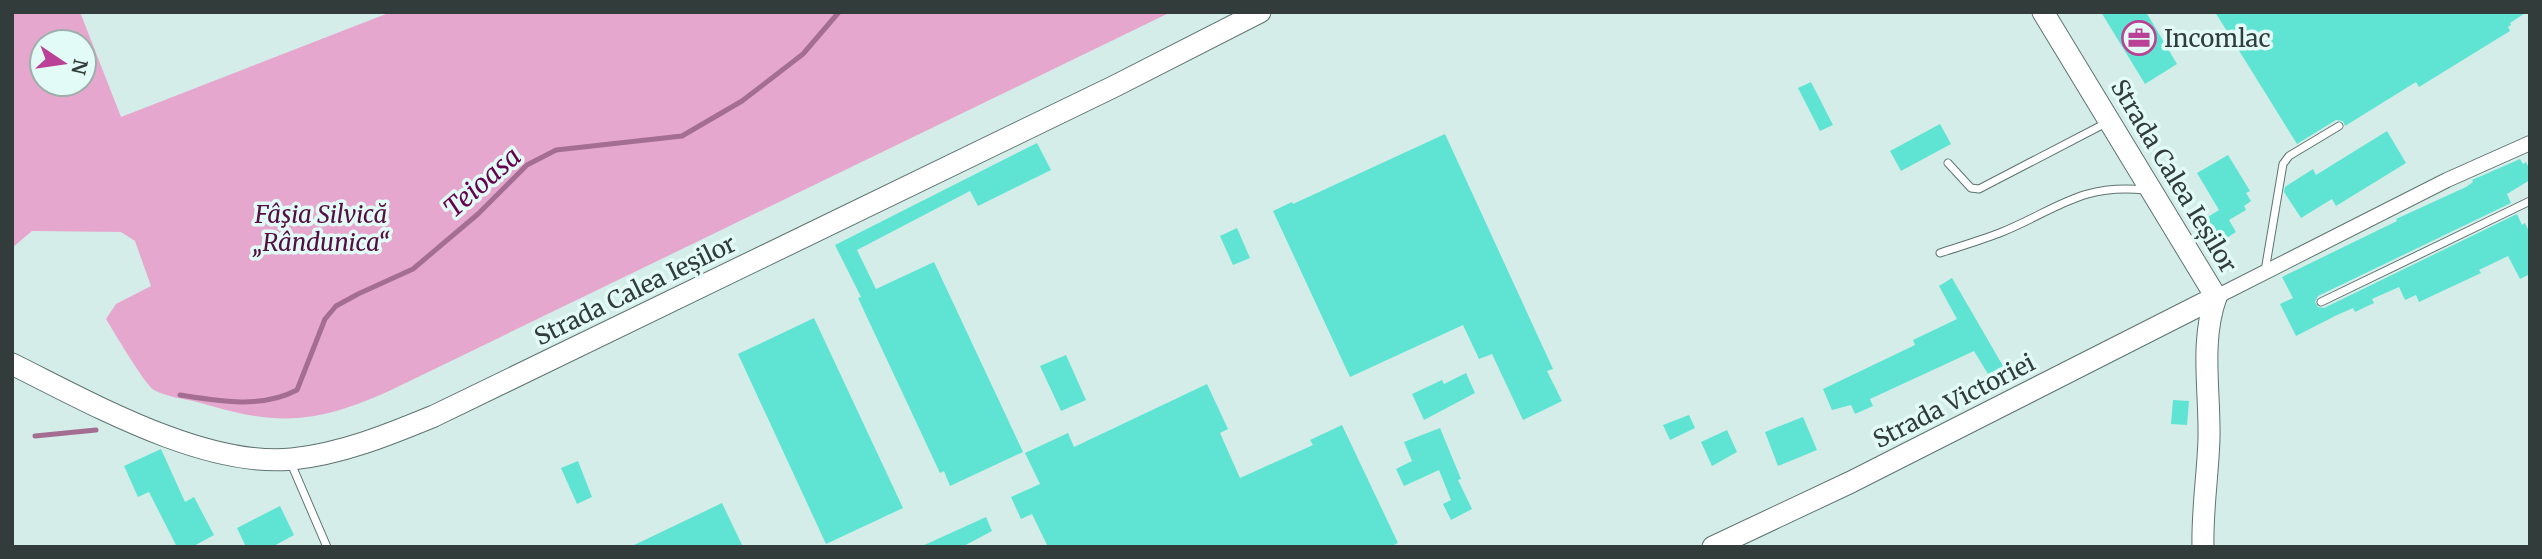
<svg xmlns="http://www.w3.org/2000/svg" width="2542" height="559" font-family="Merriweather,serif">
<rect width="100%" height="100%" fill="#d4ede9"/>
<path fill="#e6a7ce" fill-rule="evenodd" d="M12,12H80L121,117L391,12H1171L387,392C314,424 277,426 201,403C186,399 167,397 154,390C145,385 114,332 106,319L116,304L151,286L135,241L121,232L32,231L12,248ZM42,42H84V84H42Z"/>
<g fill="none" stroke-linecap="round" stroke-linejoin="round">
<g stroke="#a46e92" stroke-width="5">
<path d="M180,395C218,401 261,409 297,390L325,319L336,306L358,294L413,269L478,214L527,165L556,150L682,136L742,101L803,54L839,12"/>
<polyline points="35,436 96,430"/>
</g>
</g>
<g fill="#5fe4d3">
<polygon points="2101,12 2146,12 2177,64 2145,84"/>
<polygon points="2215,12 2527,12 2510,23 2511,25 2508,27 2510,31 2419,87 2416,82 2345,126 2343,121 2336,120 2297,144"/>
<polygon points="1811,82 1833,125 1820,131 1798,88"/>
<polygon points="1940,124 1951,144 1901,171 1890,151"/>
<polygon points="2387,131 2406,163 2336,206 2332,199 2301,218 2284,192 2285,187 2313,169 2316,175"/>
<polygon points="1445,134 1553,369 1547,371 1562,401 1523,420 1492,354 1479,359 1463,325 1350,377 1273,211 1292,202 1293,204"/>
<polygon points="1037,143 1051,170 978,206 970,191 857,250 876,289 934,262 1023,452 950,486 944,471 940,473 858,298 861,297 835,245"/>
<polygon points="2228,155 2250,191 2246,193 2251,201 2244,206 2246,210 2229,220 2236,232 2220,242 2206,218 2219,210 2197,173"/>
<polygon points="2520,159 2523,164 2526,162 2530,170 2530,180 2507,194 2511,203 2318,296 2315,302 2318,307 2324,308 2517,214 2522,225 2525,223 2530,233 2530,274 2520,279 2508,256 2479,270 2481,273 2419,302 2416,295 2405,300 2399,287 2372,299 2374,303 2355,312 2353,308 2337,315 2296,336 2280,304 2293,298 2282,277 2397,221 2396,219 2466,187 2473,182 2472,180"/>
<polygon points="1237,228 1250,258 1233,265 1220,236"/>
<polygon points="1952,278 2003,366 1988,374 1974,351 1870,399 1873,406 1855,414 1851,405 1832,410 1823,389 1915,345 1913,340 1957,319 1939,286"/>
<polygon points="814,318 903,508 826,544 738,354"/>
<polygon points="1066,355 1086,400 1061,411 1040,366"/>
<polygon points="1466,373 1475,393 1424,420 1412,394 1442,380 1444,384"/>
<polygon points="1207,384 1228,429 1220,433 1240,478 1313,445 1310,440 1342,425 1398,543 1390,547 1048,547 1032,514 1021,519 1011,497 1040,484 1025,453 1068,433 1074,447"/>
<polygon points="2173,400 2189,401 2187,425 2171,424"/>
<polygon points="1689,415 1695,428 1670,440 1663,425"/>
<polygon points="1803,417 1817,450 1778,466 1765,432"/>
<polygon points="1440,428 1461,479 1458,480 1472,509 1451,520 1443,504 1451,500 1439,470 1404,486 1396,469 1412,461 1404,442"/>
<polygon points="1727,430 1737,452 1712,466 1701,442"/>
<polygon points="161,449 185,502 194,497 214,535 192,547 177,547 149,492 138,497 124,466"/>
<polygon points="578,461 592,497 577,504 561,468"/>
<polygon points="722,503 743,547 630,547"/>
<polygon points="280,506 294,535 272,547 246,547 237,528"/>
<polygon points="986,517 992,531 962,547 920,547"/>
</g>
<g fill="none" stroke-linecap="round" stroke-linejoin="round">
<g stroke="#5e7470" stroke-width="9">
<g id="lane">
<polyline points="1948,163 1971,188 1979,189 2106,123"/>
<path d="M1940,253C1961,246 1982,240 2002,232C2056,210 2081,183 2145,190"/>
<polyline points="2265,271 2283,164 2289,156 2339,126"/>
<polyline points="2321,302 2530,201"/>
<polyline points="290,461 327,547"/>
</g>
</g>
<g stroke="#5e7470" stroke-width="16">
<polyline id="street" points="2216,297 2447,180 2530,143"/>
</g>
<g stroke="#5e7470" stroke-width="23">
<g id="secondary">
<polyline points="2043,12 2216,297"/>
<path d="M12,364C89,402 204,468 292,459C341,454 388,435 434,416L1115,86L1260,12"/>
<polyline points="1713,547 1851,482 2216,297"/>
<path d="M2203,547C2202,510 2208,474 2209,438C2210,391 2200,342 2216,297"/>
</g>
</g>
<use href="#lane" stroke="#fff" stroke-width="7"/>
<use href="#street" stroke="#fff" stroke-width="14"/>
<use href="#secondary" stroke="#fff" stroke-width="21"/>
</g>
<defs>
<g id="office-ring" transform="scale(1.75)"><circle r="9.5" fill="#e2fbf6" stroke="#ba4195" stroke-width="1.5"/><path d="M-6-3h4V-5.5h4V-3h4V5H-6ZM-1-4.5V-3h2v-1.5ZM-6 0V1H6V0Z" fill="#ba4195"/></g>
</defs>
<g fill-rule="evenodd">
<use href="#office-ring" x="2139" y="38"/>
</g>
<g text-anchor="middle" dominant-baseline="central" stroke-width="7" stroke-linejoin="round" paint-order="stroke">
<g font-size="24" fill="#323c3a" stroke="#e2fbf6" text-anchor="start">
<text x="2164" y="38">Incomlac</text>
</g>
<g font-size="24" fill="#323c3a" stroke="#e2fbf6">
<text transform="translate(2174 176) rotate(59)">Strada Calea Ieșilor</text>
<text transform="translate(635 290) rotate(-26)">Strada Calea Ieșilor</text>
<text transform="translate(1954 401) rotate(-27)">Strada Victoriei</text>
</g>
<g font-size="24" font-style="italic" fill="#560d42" stroke="#e2fbf6">
<text x="321" y="214">Fâşia Silvică<tspan x="321" dy="28">„Rândunica“</tspan></text>
</g>
<g font-size="26" font-style="italic" fill="#67004e" stroke="#e2fbf6">
<text transform="translate(482 182) rotate(-41)">Teioasa</text>
</g>
</g>
<rect width="2542" height="559" fill="none" stroke="#323c3a" stroke-width="28"/>
<g transform="translate(63 63) rotate(103)"><circle r="33" fill="#e2fbf6" stroke="#9cafab" stroke-width="2"/>
<path d="M0-5L12 26L0 18L-12 26Z" fill="#ba4195"/>
<text y="-10" font-size="19" font-weight="bold" text-anchor="middle" fill="#323c3a">N</text>
</g>
</svg>
